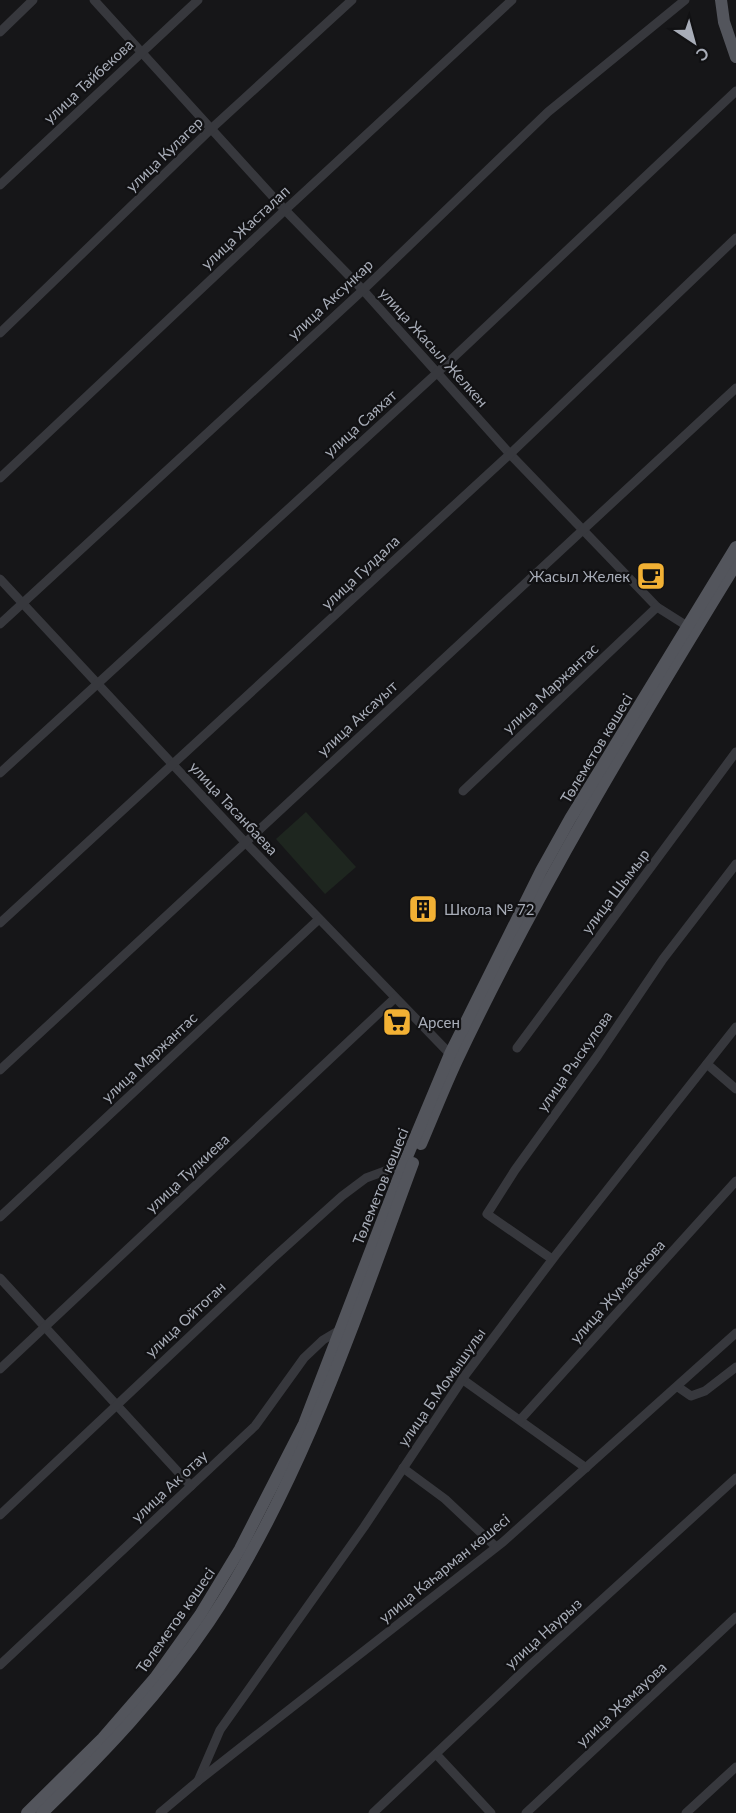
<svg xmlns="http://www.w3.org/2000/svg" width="736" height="1813" font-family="Lato,sans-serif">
<rect width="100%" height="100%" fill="#161618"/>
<polygon fill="#1e261f" points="306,812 356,867 325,894 276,839"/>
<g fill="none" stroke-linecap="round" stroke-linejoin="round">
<g stroke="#37383d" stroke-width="9">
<polyline points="94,0 285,210 363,290 510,454 657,607 687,626"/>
<polyline points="0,32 33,0"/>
<polyline points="0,185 198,0"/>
<polyline points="0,333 212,128 352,0"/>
<polyline points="0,478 285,210 512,0"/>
<polyline points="0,579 245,842 450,1054"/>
<polyline points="0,624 363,290 548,112 685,0"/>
<polyline points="0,773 438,372 736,91"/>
<polyline points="463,791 657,607"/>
<polyline points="0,923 510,454 736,238"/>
<polyline points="517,1048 736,752"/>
<polyline points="707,1064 736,1089"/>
<polyline points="0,1070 736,388"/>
<polyline points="0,1217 319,919"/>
<polyline points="552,1259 487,1214 515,1170 598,1055 663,959 736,864"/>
<polyline points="0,1278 191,1486"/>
<polyline points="0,1369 395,998"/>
<polyline points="462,1379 586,1468"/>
<polyline points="678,1387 691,1396 705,1391 736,1367"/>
<polyline points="520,1420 736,1181"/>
<polyline points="403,1468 445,1499 496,1547"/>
<polyline points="0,1515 271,1260 342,1196 366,1178 404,1164"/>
<polyline points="0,1665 255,1426 304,1358 323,1340 343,1328"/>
<polyline points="436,1754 491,1813"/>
<polyline points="198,1781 220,1730 364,1527 466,1374 555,1256 736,1027"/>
<polyline points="160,1813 198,1781 503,1542 736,1333"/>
<polyline points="373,1813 529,1666 736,1478"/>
<polyline points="526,1813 736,1617"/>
<polyline points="686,1813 736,1767"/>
</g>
<g stroke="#53555c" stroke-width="12">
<polyline points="721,0 724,22 736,57"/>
<path d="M421,1144C433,1116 444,1088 457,1060C538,889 637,725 736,564"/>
<polyline points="27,1813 103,1738 155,1678 200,1615 240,1549 304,1424 404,1164 450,1054 541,871 570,819 736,547"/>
<path d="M42,1813C103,1754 161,1693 209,1622C302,1482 355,1319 413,1163"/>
</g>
</g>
<defs>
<g id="cafe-square" transform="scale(1.5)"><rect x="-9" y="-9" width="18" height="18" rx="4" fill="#f2b134" stroke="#111113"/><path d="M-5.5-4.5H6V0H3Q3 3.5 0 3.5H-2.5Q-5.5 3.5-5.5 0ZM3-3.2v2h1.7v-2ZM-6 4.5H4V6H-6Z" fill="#111"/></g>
<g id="building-square" transform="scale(1.5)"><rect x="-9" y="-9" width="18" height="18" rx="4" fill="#f2b134" stroke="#111113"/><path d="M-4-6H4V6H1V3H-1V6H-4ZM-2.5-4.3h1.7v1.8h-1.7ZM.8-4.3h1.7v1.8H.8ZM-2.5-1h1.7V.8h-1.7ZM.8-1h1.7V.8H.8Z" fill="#111"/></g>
<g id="supermarket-square" transform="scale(1.5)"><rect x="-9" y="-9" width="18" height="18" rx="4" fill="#f2b134" stroke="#111113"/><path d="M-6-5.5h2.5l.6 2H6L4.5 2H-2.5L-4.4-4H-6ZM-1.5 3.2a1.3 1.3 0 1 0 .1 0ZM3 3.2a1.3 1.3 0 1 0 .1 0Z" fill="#111"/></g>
</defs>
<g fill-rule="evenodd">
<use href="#cafe-square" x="651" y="576"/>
<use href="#building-square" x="423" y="909"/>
<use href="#supermarket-square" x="397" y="1022"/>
</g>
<g text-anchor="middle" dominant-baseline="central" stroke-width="4.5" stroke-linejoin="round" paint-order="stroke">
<g font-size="15" fill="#a8adb8" stroke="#111113">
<text transform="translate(88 81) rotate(-43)">улица Тайбекова</text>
<text transform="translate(164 154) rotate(-44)">улица Кулагер</text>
<text transform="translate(245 227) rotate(-43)">улица Жасталап</text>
<text transform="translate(330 299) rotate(-43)">улица Аксункар</text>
<text transform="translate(434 347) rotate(48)">улица Жасыл Желкен</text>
<text transform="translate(360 423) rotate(-42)">улица Саяхат</text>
<text transform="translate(360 572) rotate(-43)">улица Гулдала</text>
<text transform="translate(550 688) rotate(-43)">улица Маржантас</text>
<text transform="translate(357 718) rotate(-43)">улица Аксауыт</text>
<text transform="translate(596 748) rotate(-59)">Төлеметов көшесі</text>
<text transform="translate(234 808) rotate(47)">улица Тасанбаева</text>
<text transform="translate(615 891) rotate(-53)">улица Шымыр</text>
<text transform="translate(149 1057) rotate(-43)">улица Маржантас</text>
<text transform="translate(574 1061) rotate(-55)">улица Рыскулова</text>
<text transform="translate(187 1173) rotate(-43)">улица Тулкиева</text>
<text transform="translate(380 1186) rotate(-68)">Төлеметов көшесі</text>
<text transform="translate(617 1291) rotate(-48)">улица Жумабекова</text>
<text transform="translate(185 1319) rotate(-43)">улица Ойтоган</text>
<text transform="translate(441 1387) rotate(-55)">улица Б.Момышулы</text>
<text transform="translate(169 1486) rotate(-43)">улица Ак отау</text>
<text transform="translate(444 1568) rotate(-39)">улица Каһарман көшесі</text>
<text transform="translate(175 1620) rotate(-55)">Төлеметов көшесі</text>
<text transform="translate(543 1633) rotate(-42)">улица Наурыз</text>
<text transform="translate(621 1704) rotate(-43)">улица Жамауова</text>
</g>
<g font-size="15" fill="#a8adb8" stroke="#111113" text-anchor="start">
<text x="630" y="576" text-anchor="end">Жасыл Желек</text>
<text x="444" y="909">Школа № 72</text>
<text x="418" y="1022">Арсен</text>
</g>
</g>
<g transform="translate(694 42) rotate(144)" stroke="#111113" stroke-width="4.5" paint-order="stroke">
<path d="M0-4.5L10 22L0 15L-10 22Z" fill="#a8adb8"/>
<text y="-9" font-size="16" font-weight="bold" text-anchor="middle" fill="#a8adb8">С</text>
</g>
</svg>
